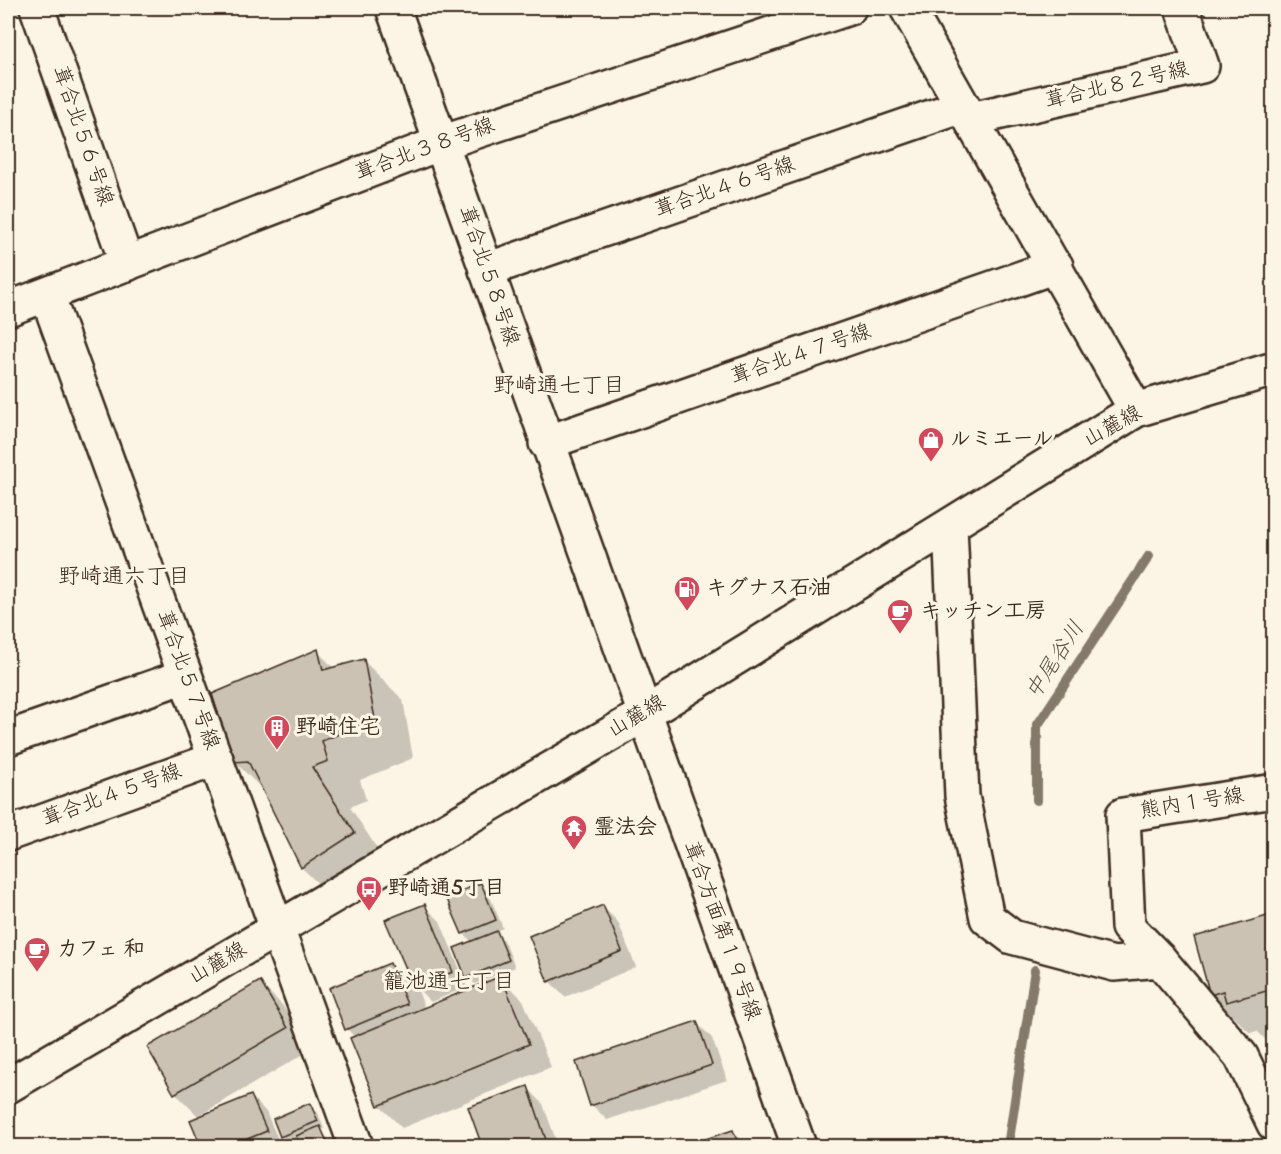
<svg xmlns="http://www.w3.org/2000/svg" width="1281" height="1154" font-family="'Indie Flower','Klee One',sans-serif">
<rect width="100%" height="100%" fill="#fcf5e5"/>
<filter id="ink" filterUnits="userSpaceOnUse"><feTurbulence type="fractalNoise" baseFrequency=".0167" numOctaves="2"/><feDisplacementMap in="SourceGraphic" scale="12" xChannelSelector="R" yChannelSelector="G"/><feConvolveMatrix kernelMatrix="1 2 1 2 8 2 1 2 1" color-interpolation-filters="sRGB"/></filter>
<g filter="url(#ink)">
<g fill="#0003">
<polygon points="317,651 335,669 364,661 403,700 413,758 360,780 366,800 350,807 393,873 342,907 302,868 265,792 234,761"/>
<polygon points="481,884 488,892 503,928 495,931 504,940 515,967 475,984 467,977 472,942 463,933"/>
<polygon points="424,906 440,921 467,987 431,1002 417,988 425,1009 500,977 523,1000 551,1067 402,1128 379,1105 355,1037 347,1029 390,965 417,992 387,921"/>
<polygon points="603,907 618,922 636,967 565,997 549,981"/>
<polygon points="1274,915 1274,1039 1267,1041 1257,1031 1250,1033 1211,994"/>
<polygon points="260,983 283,1006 309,1051 198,1116 175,1093"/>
<polygon points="697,1023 712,1038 727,1080 607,1120 592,1105"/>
<polygon points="528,1088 543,1104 558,1146 483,1146 470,1108"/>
<polygon points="251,1096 266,1112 281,1146 288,1142 282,1136 310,1105 318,1113 324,1129 322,1130 332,1146 302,1146 299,1139 288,1144 291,1146 203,1146 192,1121"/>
<polygon points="733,1132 748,1146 689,1146"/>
</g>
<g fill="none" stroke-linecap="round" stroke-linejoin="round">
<g stroke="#85796b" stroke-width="10">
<polyline points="1037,800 1037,726 1149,556"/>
<polyline points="1008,1146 1035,970"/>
</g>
</g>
<g fill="#ccc2b3" stroke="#3b2a1e" stroke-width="1.5">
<polygon points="318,649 323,670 364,659 375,719 322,741 328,761 312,767 355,833 301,868 248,761 233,762 212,694"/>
<polygon points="481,883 496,920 462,934 446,897"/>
<polygon points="425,904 453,972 414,987 385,920"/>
<polygon points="603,905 622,951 548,982 529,936"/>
<polygon points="1274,914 1274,989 1226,1002 1223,991 1210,995 1194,937"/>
<polygon points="497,931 509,960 466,978 454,948"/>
<polygon points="390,963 407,1004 345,1030 329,988"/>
<polygon points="501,976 529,1044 378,1106 350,1038"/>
<polygon points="260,981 288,1028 174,1094 147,1047"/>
<polygon points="697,1021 712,1065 590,1106 576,1062"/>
<polygon points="528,1086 548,1146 482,1146 468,1107"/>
<polygon points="251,1095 267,1131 230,1146 201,1146 190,1120"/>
<polygon points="310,1103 318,1121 280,1137 273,1119"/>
<polygon points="320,1126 329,1146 300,1146 296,1136"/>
<polygon points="733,1130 739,1146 684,1146"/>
<polygon points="287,1141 290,1146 275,1146"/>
</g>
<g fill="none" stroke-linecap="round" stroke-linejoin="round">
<g stroke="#3b2a1e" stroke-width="38">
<g id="street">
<polyline points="37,8 127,264"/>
<polyline points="393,8 799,1146"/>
<polyline points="971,119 1202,66 1182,8"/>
<polyline points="486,270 963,106"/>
<polyline points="47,295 356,1146"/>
<polyline points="8,309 441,143 849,8"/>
<polyline points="546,443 1056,266"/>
<polyline points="950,526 962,796 987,918 1012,937 1114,964 1160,960 1241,1056 1274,1124"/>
<polyline points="8,738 185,676"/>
<polyline points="8,834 216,759"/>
<polyline points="1160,960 1128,927 1123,815 1274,791"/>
</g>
</g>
<g stroke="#3b2a1e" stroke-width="38">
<polyline id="secondary" points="907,8 1136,410"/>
</g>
<g stroke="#3b2a1e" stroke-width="38">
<polyline id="primary" points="8,1086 643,715 1136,410 1274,369"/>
</g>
<use href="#street" stroke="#fcf5e5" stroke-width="33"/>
<use href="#secondary" stroke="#fcf5e5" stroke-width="33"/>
<use href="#primary" stroke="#fcf5e5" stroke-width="33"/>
</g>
</g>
<defs>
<g id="shop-pin" transform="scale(1.35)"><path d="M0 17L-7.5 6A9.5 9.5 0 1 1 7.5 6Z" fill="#d1495b" stroke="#fcf5e5"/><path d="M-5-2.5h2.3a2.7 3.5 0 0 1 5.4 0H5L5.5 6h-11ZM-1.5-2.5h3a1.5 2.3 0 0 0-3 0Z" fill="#fff"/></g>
<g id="fuel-pin" transform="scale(1.35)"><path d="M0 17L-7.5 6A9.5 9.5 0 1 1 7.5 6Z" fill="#d1495b" stroke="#fcf5e5"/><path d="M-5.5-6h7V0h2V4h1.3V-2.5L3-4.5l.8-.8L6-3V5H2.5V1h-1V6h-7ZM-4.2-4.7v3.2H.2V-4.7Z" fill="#fff"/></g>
<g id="cafe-pin" transform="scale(1.35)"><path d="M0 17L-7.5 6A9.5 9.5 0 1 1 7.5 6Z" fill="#d1495b" stroke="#fcf5e5"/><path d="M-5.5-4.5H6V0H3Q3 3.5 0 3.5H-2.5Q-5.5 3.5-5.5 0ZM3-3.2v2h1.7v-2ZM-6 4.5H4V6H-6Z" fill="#fff"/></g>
<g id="building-pin" transform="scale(1.35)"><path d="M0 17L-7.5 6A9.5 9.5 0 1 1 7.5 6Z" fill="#d1495b" stroke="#fcf5e5"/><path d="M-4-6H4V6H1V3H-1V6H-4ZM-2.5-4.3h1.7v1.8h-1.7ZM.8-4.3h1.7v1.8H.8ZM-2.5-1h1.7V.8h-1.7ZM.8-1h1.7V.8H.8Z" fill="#fff"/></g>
<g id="temple-pin" transform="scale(1.35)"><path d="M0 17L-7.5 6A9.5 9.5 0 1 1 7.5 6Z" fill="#d1495b" stroke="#fcf5e5"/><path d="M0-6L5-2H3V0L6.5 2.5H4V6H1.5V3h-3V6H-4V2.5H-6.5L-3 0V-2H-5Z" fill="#fff"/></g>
<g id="bus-pin" transform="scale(1.35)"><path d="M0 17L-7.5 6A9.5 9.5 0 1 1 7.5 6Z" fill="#d1495b" stroke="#fcf5e5"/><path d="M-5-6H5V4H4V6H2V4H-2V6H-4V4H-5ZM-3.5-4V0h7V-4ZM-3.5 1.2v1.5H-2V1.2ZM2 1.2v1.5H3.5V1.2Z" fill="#fff"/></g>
</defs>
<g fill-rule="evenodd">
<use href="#shop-pin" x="931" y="440"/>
<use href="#fuel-pin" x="687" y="589"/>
<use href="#cafe-pin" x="900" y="612"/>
<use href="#building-pin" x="277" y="728"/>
<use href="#temple-pin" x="574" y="828"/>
<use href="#bus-pin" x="369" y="889"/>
<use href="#cafe-pin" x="37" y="950"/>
</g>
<g text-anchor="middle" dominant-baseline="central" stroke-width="6" stroke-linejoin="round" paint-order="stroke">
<g font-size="21" fill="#3b2a1e" stroke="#fcf5e5">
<text transform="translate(1117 86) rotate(-13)">葺合北８２号線</text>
<text transform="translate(82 136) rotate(71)">葺合北５６号線</text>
<text transform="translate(425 150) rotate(-20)">葺合北３８号線</text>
<text transform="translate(725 188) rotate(-19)">葺合北４６号線</text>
<text transform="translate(488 276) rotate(71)">葺合北５８号線</text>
<text transform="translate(801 355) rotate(-19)">葺合北４７号線</text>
<text transform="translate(1113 427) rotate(-29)">山麓線</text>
<text transform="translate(187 680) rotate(70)">葺合北５７号線</text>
<text transform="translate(637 717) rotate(-31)">山麓線</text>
<text transform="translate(112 796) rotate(-20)">葺合北４５号線</text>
<text transform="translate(1192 804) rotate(-9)">熊内１号線</text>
<text transform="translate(721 931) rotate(70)">葺合方面第１９号線</text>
<text transform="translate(218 964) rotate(-30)">山麓線</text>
</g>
<g font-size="21" font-weight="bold" fill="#3b2a1e" stroke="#fcf5e5" text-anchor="start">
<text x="950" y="440">ルミエール</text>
<text x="706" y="589">キグナス石油</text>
<text x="920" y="612">キッチン工房</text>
<text x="296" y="728">野崎住宅</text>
<text x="594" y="828">霊法会</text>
<text x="388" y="889">野崎通5丁目</text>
<text x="57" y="950">カフェ 和</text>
</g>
<g font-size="22" fill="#3b2a1e" stroke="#fcf5e5">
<text x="559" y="387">野崎通七丁目</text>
<text x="124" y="578">野崎通六丁目</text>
<text x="449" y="983">籠池通七丁目</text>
</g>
<g font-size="22" font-style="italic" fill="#605144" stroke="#fcf5e5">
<text transform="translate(1056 661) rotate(-57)">中尾谷川</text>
</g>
</g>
<rect width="1281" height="1154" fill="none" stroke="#fcf5e5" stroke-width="30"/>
<rect x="15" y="15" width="1251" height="1124" fill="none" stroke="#3b2a1e" stroke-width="2" filter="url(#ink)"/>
</svg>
